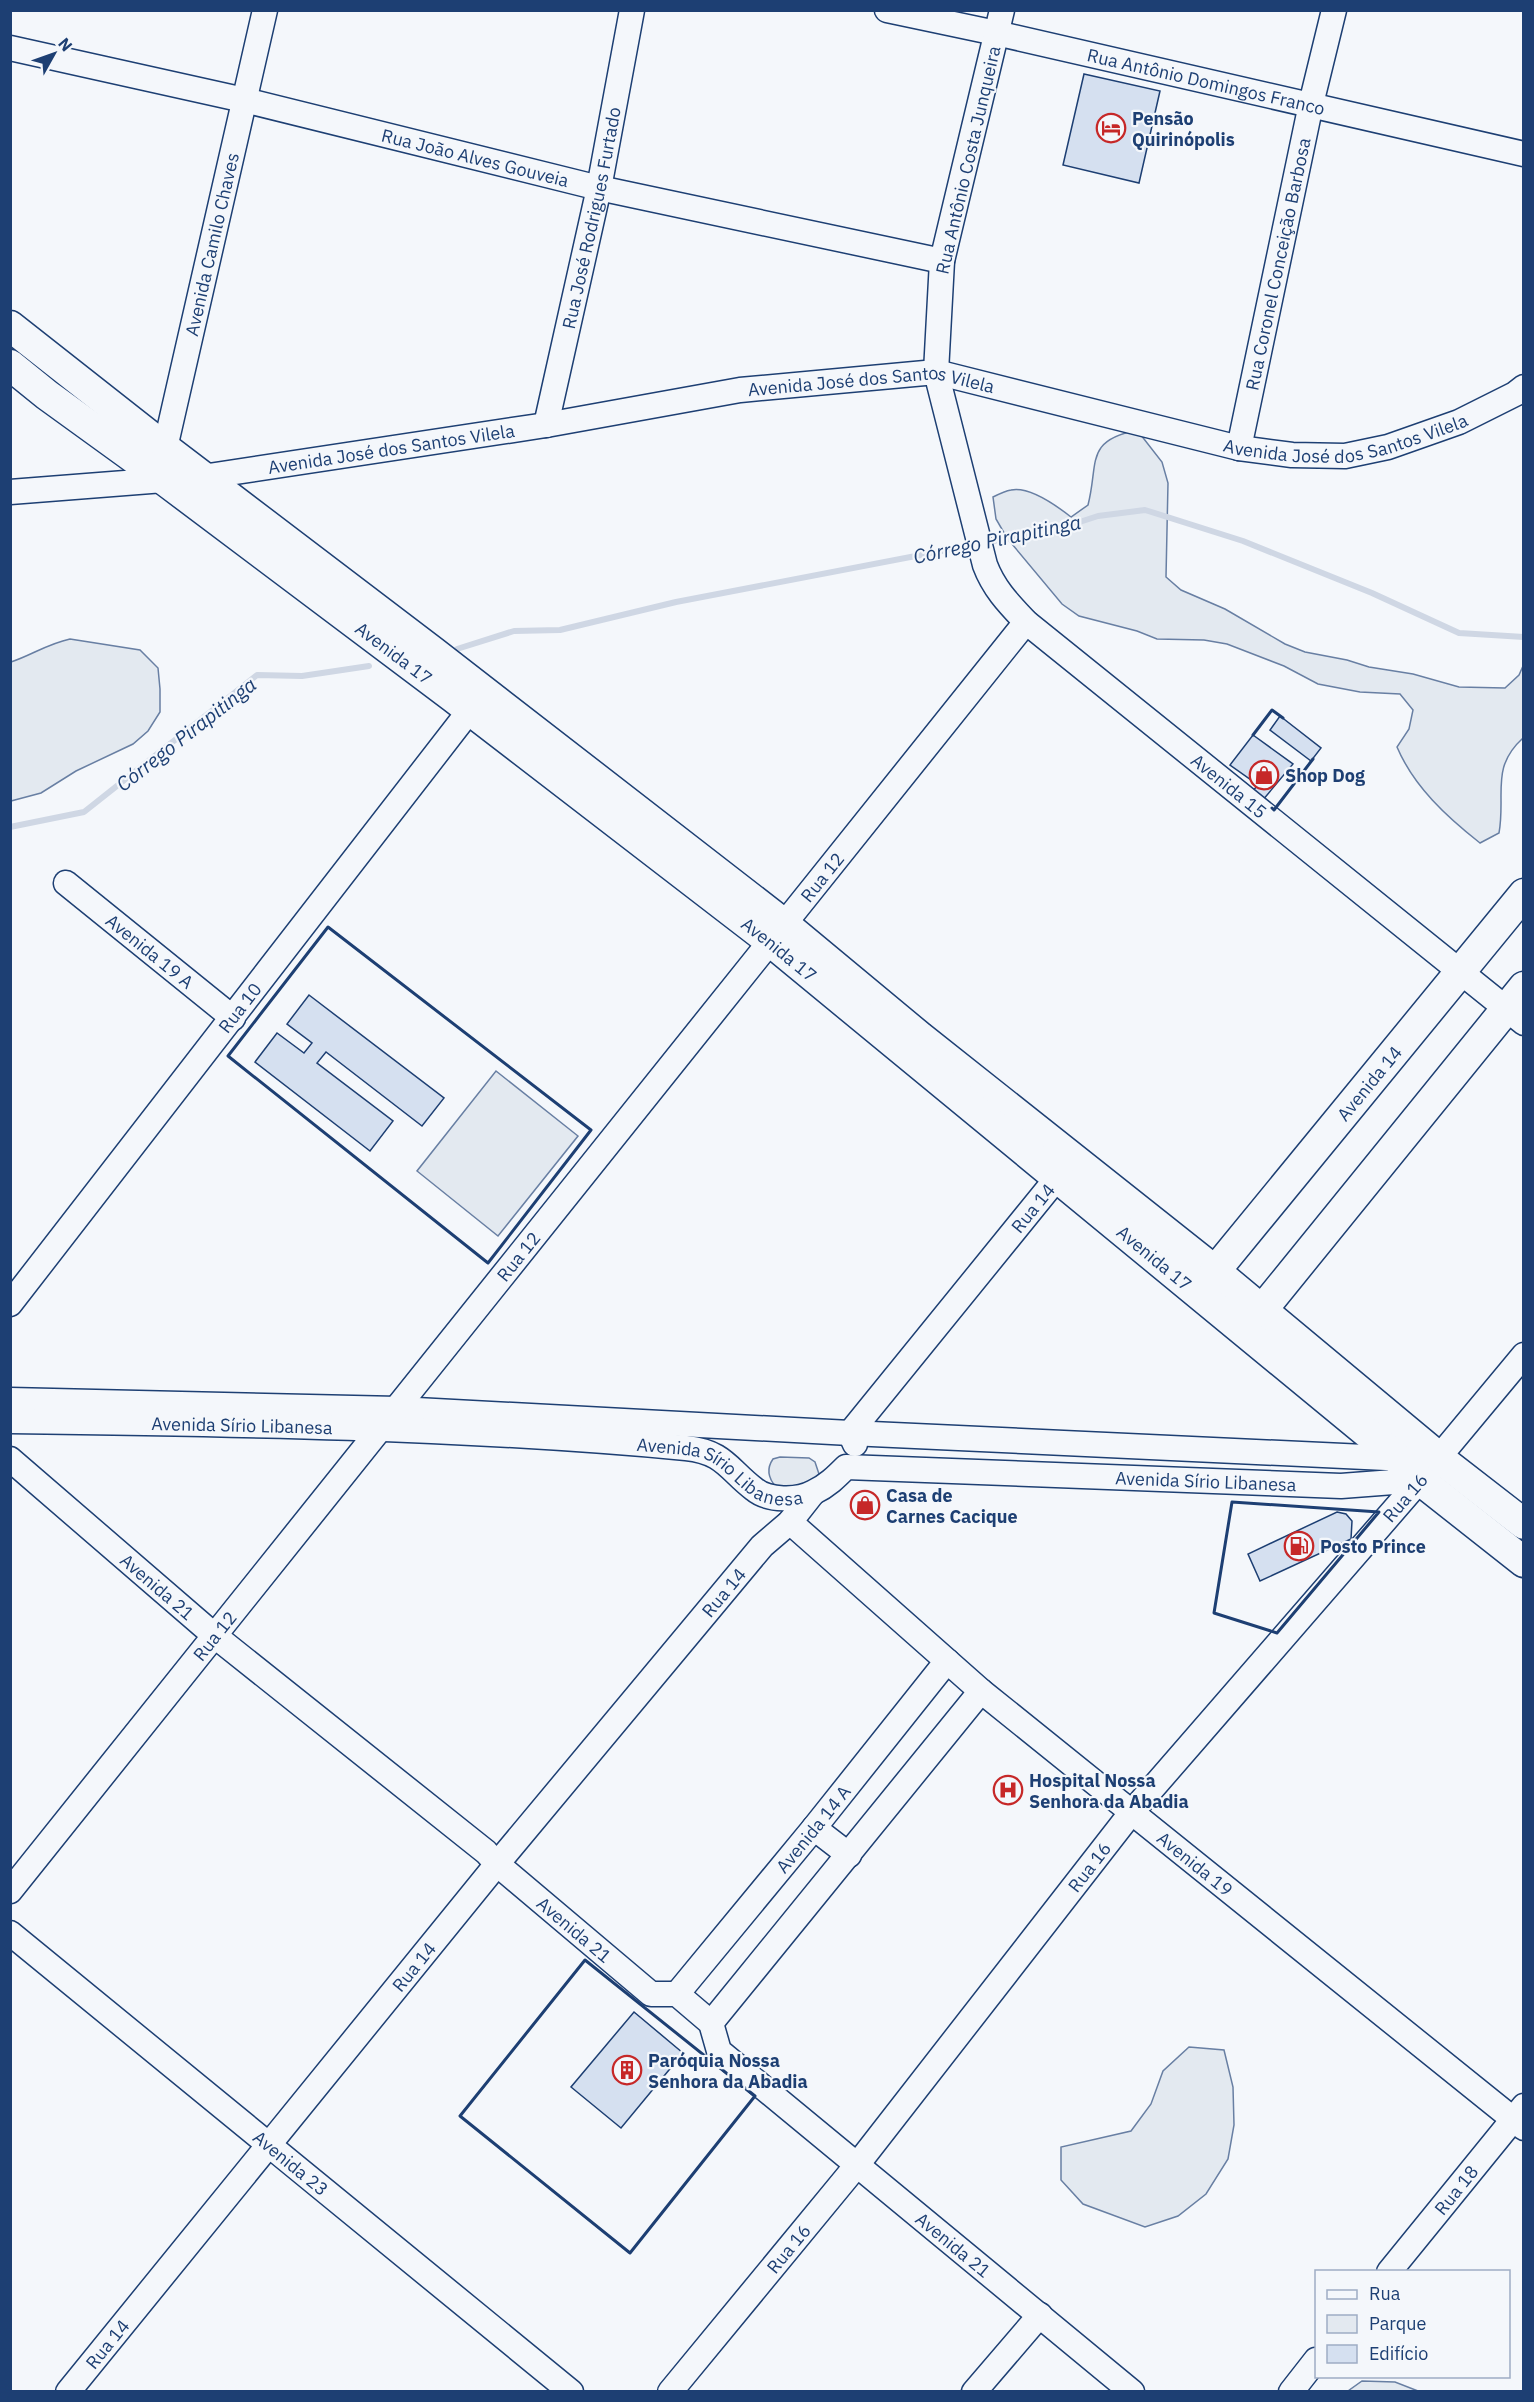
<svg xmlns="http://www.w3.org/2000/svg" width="1534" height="2402" font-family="'IBM Plex Sans',sans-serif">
<rect width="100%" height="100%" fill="#f4f7fb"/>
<g fill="#e3e9f0" stroke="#687fa3" stroke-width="1.5">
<path d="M1137,430L1162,462L1168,483L1166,577L1181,590L1225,609L1285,644L1305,652L1347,660L1369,667L1413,674L1459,687L1505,688L1519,675L1523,666V738C1490,768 1506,794 1499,833L1480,843C1447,817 1414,787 1397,747L1409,729L1413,710L1400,694L1360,692L1318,684L1284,666L1227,644L1204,640L1157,639L1137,631L1079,616L1062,604L1007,538L996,519L993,497C999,494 1005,491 1011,490C1030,486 1057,506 1071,517L1088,505C1099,463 1084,441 1137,430Z"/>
<path d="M70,639L140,650L158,668L160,689V712L148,731L133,744L76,771L41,793L11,801V662C32,655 47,644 70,639Z"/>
<polygon points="496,1071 578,1136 498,1236 417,1171"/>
<path d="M780,1457L809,1458L815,1462L820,1477L812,1486L776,1487C769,1479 766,1469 773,1459Z"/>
<polygon points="1189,2047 1224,2050 1233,2087 1234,2125 1228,2159 1206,2194 1178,2216 1145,2227 1083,2204 1061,2180 1061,2147 1131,2131 1151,2104 1163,2071"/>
<polygon points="1362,2381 1395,2382 1418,2391 1348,2391"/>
</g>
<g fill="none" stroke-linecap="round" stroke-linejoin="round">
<g stroke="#cfd7e4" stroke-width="6">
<polyline points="983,543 1058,529 1098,516 1145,510 1243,541 1372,593 1459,633 1524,637"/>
<polyline points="457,649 514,631 560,630 676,602 973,545"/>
<polyline points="10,827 84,812 257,675 302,676 369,666"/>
</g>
</g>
<g fill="#d5e0f0" stroke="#1d3f73" stroke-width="1.5">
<polygon points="1084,74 1160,91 1139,183 1063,165"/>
<polygon points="1280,716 1321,748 1311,761 1270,730"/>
<polygon points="1253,735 1293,764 1262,801 1251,793 1258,785 1230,765"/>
<polygon points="309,995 444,1098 422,1126 326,1052 317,1063 393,1121 370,1151 255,1062 277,1033 304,1053 312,1043 287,1024"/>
<polygon points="1337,1512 1346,1514 1352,1521 1351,1539 1260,1581 1248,1554"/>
<polygon points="634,2012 683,2053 621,2128 571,2087"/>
</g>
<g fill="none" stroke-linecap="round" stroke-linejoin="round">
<g stroke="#1d3f73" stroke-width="27">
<g id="minor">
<path id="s1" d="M887,10L996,33L1524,154"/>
<path id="s2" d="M1002,10L942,261L936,372L985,565C994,589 1009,604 1026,622L1524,1023"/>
<path id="s3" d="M10,48L244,100L599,188L942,261"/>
<path id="s4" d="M546,425L599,188L632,10"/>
<path id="s5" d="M1239,448L1311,104L1334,10"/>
<path id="s6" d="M164,464L165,448L265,10"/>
<path id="s7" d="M10,492L202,477L546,425L740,390L936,372L1239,448L1292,455L1345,456L1388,447L1459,422L1515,394L1524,387"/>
<path id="s8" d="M66,883L233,1018"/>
<path id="s9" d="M10,1304L470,710"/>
<polyline points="10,1400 398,1409 850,1433 1407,1459"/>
<path id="s10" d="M10,1421C236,1424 461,1427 686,1448C724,1452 728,1469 754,1489C768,1501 798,1501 814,1492C827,1486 836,1477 846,1467L1341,1486L1420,1480"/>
<path id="s11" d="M855,1444L850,1433L1057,1178"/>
<path id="s12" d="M10,1459L215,1636L486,1852L497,1864L651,1994H677L711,2023L719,2051L1132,2392"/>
<path id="s13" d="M790,1522L981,1691L1524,2128"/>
<polyline points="814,1828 849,1855"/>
<path id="s14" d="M10,1891L1026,622"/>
<path id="s15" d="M10,1933L571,2392"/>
<path id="s16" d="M677,1994L814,1828L947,1661"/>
<polyline points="711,2023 981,1691"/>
<path id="s17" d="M1389,2272L1524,2106"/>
<path id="s18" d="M68,2392L497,1864L762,1546L790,1522L812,1494"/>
<path id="s19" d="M670,2392L857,2165L1131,1813L1420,1480L1524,1355"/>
<polyline points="974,2392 1040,2315"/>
<polyline points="1291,2392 1316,2360"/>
</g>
</g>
<g stroke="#1d3f73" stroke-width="33">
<g id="major">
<polyline points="10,326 165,448 433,652 784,924 920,1037 1215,1271 1448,1465 1524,1524"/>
<path id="s20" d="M10,365L47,395L163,479L453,697L770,941L1387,1449L1420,1480L1524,1562"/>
<path id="s21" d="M1215,1271L1524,894"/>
<polyline points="1262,1310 1524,987"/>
</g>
</g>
<use href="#minor" stroke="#f4f7fb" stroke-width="24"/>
<use href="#major" stroke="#f4f7fb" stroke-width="30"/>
<g stroke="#1d3f73" stroke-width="3">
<polyline points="1253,735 1272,710 1283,718"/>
<polyline points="1272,808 1274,810 1313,759"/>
<polygon points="328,927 591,1130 488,1263 228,1056"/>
<polygon points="1232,1502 1379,1512 1277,1633 1214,1613"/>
<polygon points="585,1960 755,2096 630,2253 460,2116"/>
</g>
</g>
<defs>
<g id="hotel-ring" transform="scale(1.5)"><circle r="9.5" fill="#f4f7fb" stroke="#c62828" stroke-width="1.5"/><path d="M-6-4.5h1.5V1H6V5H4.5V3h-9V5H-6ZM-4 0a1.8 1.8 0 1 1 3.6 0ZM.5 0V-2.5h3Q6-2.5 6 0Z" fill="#c62828"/></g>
<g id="shop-ring" transform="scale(1.5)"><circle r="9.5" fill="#f4f7fb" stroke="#c62828" stroke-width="1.5"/><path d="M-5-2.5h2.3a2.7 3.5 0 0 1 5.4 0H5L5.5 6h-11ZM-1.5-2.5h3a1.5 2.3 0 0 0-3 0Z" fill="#c62828"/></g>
<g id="fuel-ring" transform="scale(1.5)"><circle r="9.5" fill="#f4f7fb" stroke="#c62828" stroke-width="1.5"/><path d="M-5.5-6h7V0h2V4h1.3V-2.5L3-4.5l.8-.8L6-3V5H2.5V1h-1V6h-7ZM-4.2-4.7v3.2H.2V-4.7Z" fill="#c62828"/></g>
<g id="hospital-ring" transform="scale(1.5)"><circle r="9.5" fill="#f4f7fb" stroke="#c62828" stroke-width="1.5"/><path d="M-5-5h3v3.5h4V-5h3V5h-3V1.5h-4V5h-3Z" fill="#c62828"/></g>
<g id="building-ring" transform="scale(1.5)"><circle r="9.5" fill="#f4f7fb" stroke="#c62828" stroke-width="1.5"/><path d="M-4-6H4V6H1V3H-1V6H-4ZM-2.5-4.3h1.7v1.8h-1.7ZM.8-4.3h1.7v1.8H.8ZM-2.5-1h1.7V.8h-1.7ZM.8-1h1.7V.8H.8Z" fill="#c62828"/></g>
</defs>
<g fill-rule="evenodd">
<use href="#hotel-ring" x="1111" y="128"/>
<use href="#shop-ring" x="1264" y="775"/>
<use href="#shop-ring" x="865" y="1505"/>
<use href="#fuel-ring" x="1299" y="1546"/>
<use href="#hospital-ring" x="1008" y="1790"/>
<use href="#building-ring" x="627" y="2070"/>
</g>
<g text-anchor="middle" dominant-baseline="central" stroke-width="4.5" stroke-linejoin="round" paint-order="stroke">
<g font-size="18" fill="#1d3f73" stroke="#f4f7fb">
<text stroke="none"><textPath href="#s1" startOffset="327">Rua Antônio Domingos Franco</textPath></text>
<text stroke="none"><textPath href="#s3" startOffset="478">Rua João Alves Gouveia</textPath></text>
<text transform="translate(968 160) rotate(-77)">Rua Antônio Costa Junqueira</text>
<text stroke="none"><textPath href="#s4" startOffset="212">Rua José Rodrigues Furtado</textPath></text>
<text stroke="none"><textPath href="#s6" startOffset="225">Avenida Camilo Chaves</textPath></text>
<text stroke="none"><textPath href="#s5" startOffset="188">Rua Coronel Conceição Barbosa</textPath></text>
<text stroke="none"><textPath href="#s7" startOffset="870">Avenida José dos Santos Vilela</textPath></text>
<text stroke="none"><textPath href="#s7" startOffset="1356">Avenida José dos Santos Vilela</textPath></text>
<text stroke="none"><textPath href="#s7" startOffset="384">Avenida José dos Santos Vilela</textPath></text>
<text stroke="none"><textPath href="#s20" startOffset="480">Avenida 17</textPath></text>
<text stroke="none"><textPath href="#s2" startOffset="900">Avenida 15</textPath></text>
<text stroke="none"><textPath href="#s14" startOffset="1299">Rua 12</textPath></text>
<text stroke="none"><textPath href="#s20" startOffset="966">Avenida 17</textPath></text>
<text stroke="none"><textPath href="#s8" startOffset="108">Avenida 19 A</textPath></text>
<text stroke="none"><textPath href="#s9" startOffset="375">Rua 10</textPath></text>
<text stroke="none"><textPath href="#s21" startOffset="243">Avenida 14</textPath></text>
<text stroke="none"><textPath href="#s11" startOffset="302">Rua 14</textPath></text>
<text stroke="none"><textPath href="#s14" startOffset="813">Rua 12</textPath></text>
<text stroke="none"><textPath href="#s20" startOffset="1452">Avenida 17</textPath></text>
<text stroke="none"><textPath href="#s10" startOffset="232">Avenida Sírio Libanesa</textPath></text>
<text stroke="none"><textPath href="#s10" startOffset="718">Avenida Sírio Libanesa</textPath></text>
<text stroke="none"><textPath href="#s10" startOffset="1222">Avenida Sírio Libanesa</textPath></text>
<text stroke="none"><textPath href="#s19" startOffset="1158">Rua 16</textPath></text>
<text stroke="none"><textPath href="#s12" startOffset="195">Avenida 21</textPath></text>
<text stroke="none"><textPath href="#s18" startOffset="1034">Rua 14</textPath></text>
<text stroke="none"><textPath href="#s14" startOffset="327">Rua 12</textPath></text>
<text stroke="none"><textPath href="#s16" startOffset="214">Avenida 14 A</textPath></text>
<text stroke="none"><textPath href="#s13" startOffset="530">Avenida 19</textPath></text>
<text stroke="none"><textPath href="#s19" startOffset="672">Rua 16</textPath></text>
<text stroke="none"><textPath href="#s12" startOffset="735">Avenida 21</textPath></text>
<text stroke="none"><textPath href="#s18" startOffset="548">Rua 14</textPath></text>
<text stroke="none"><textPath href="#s15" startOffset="363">Avenida 23</textPath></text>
<text stroke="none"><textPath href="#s17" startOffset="106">Rua 18</textPath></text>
<text stroke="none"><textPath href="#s12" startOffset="1239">Avenida 21</textPath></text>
<text stroke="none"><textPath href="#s19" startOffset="186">Rua 16</textPath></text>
<text stroke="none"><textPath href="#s18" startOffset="62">Rua 14</textPath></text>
</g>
<g font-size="18" font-weight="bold" fill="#1d3f73" stroke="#f4f7fb" text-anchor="start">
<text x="1132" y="118">Pensão<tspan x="1132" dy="21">Quirinópolis</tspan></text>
<text x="1285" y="775">Shop Dog</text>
<text x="886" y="1495">Casa de<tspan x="886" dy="21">Carnes Cacique</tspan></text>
<text x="1320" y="1546">Posto Prince</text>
<text x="1029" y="1780">Hospital Nossa<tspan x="1029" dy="21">Senhora da Abadia</tspan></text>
<text x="648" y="2060">Paróquia Nossa<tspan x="648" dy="21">Senhora da Abadia</tspan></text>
</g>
<g font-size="20" font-style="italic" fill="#1d3f73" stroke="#f4f7fb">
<text transform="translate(997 539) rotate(-12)">Córrego Pirapitinga</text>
<text transform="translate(186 734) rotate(-38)">Córrego Pirapitinga</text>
</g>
</g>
<rect width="1534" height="2402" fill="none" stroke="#1d3f73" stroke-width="24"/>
<rect x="1315" y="2270" width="195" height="108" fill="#f4f7fb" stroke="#9eadc5" stroke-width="1.5"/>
<rect x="1327" y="2290" width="30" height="9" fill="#f4f7fb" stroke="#9eadc5" stroke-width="1.5"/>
<text x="1369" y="2300" font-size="18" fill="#1d3f73">Rua</text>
<rect x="1327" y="2315" width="30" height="18" fill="#e3e9f0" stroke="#9eadc5" stroke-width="1.5"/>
<text x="1369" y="2330" font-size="18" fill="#1d3f73">Parque</text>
<rect x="1327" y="2345" width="30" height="18" fill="#d5e0f0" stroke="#9eadc5" stroke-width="1.5"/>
<text x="1369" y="2360" font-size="18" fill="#1d3f73">Edifício</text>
<g transform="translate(54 54) rotate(50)" stroke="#f4f7fb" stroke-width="4.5" paint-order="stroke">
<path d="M0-4.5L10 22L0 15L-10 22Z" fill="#1d3f73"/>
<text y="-9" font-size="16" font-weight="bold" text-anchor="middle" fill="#1d3f73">N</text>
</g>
</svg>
